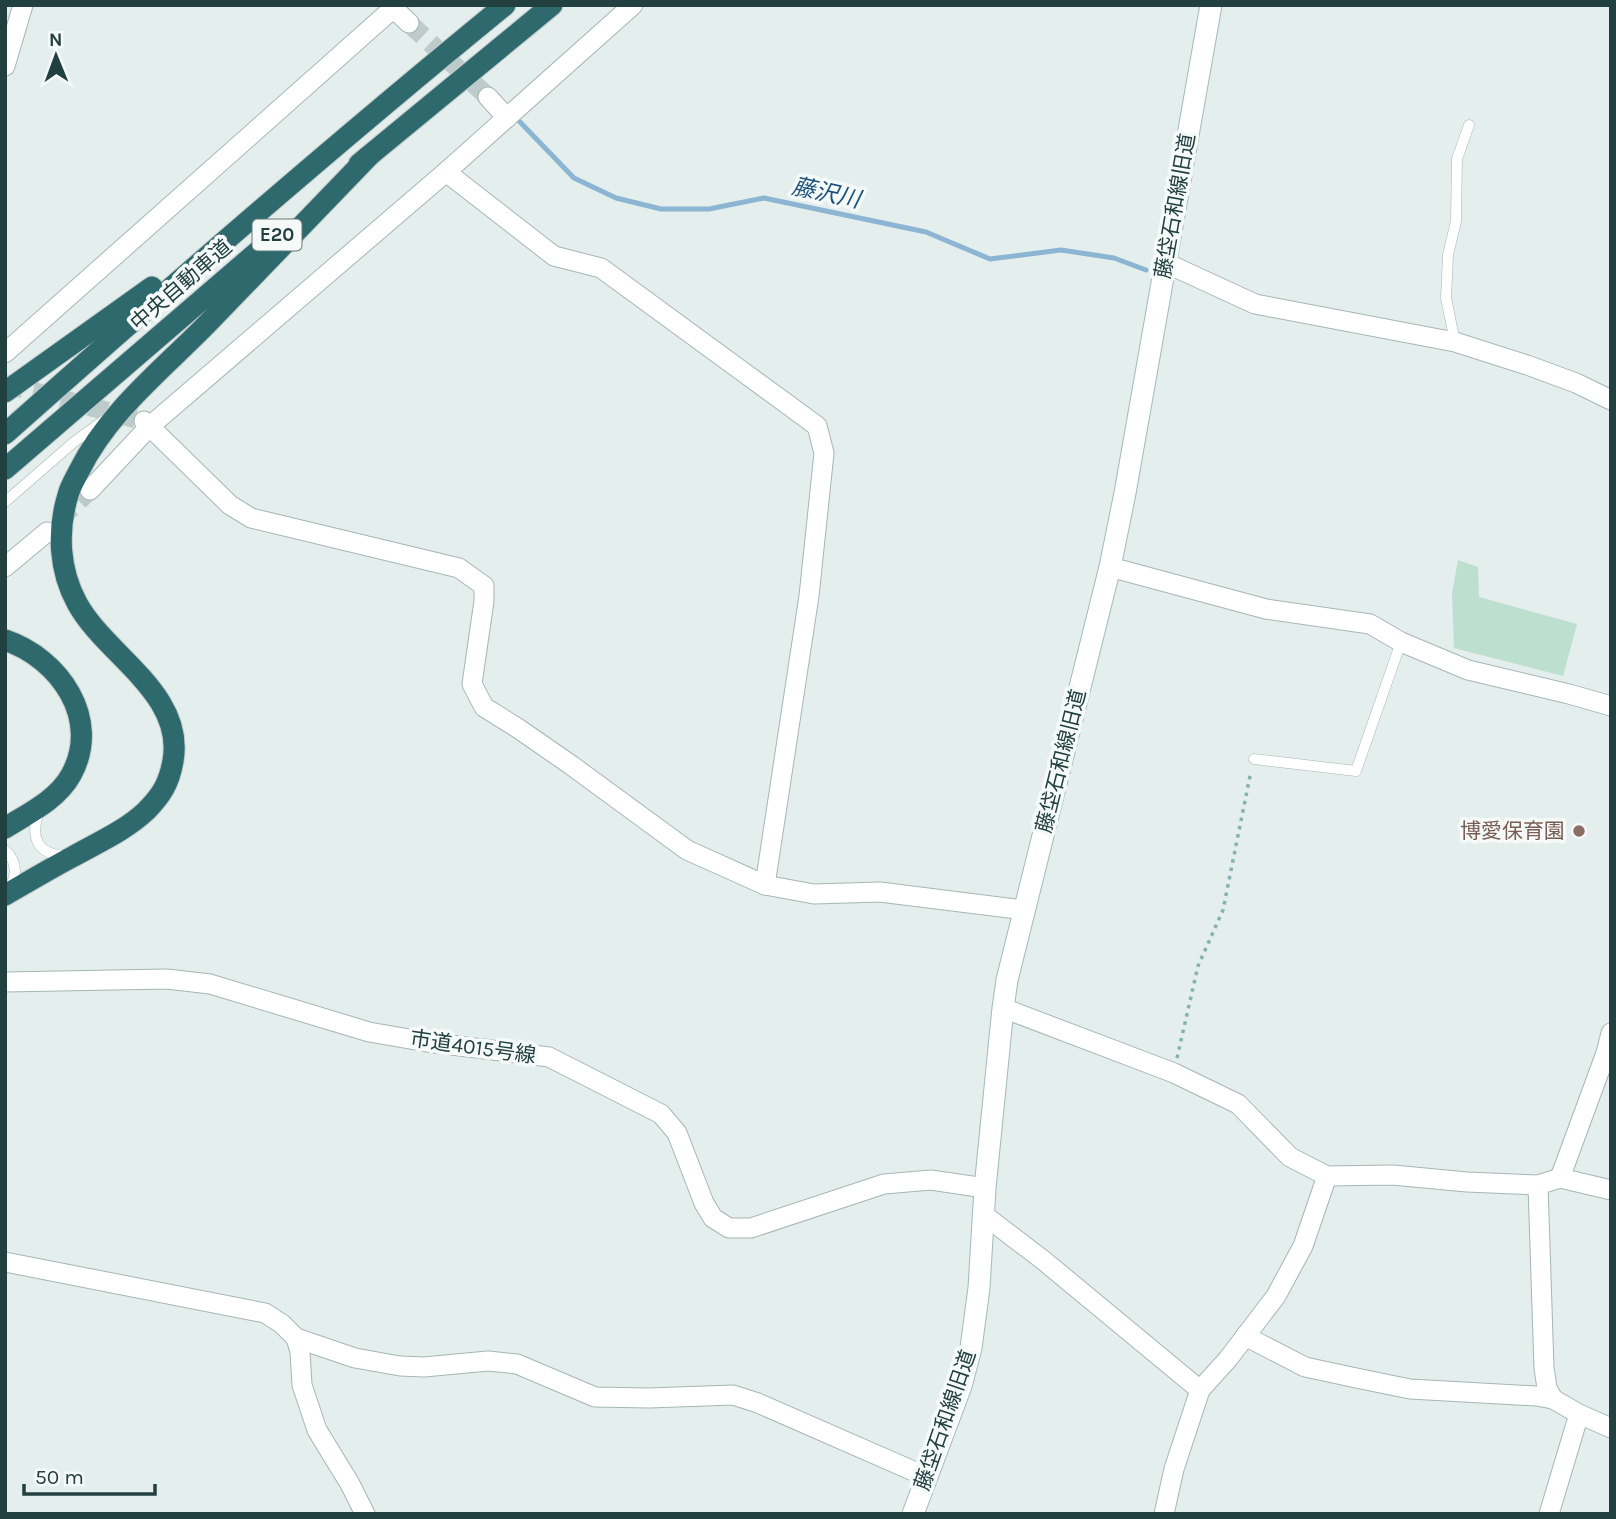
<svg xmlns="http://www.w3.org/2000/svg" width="1616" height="1519" font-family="Karla,'Noto Sans JP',sans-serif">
<rect width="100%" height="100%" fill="#e4eeec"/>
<polygon fill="#bddfd0" points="1458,560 1478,567 1479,597 1577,624 1563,676 1454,648 1452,594"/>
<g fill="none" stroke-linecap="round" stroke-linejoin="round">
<polyline stroke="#8cb5d3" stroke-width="5" points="520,122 574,178 616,198 661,209 709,209 764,198 926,232 990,259 1061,250 1114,258 1146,270"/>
<g stroke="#bdcbca" stroke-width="19" stroke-dasharray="19 10" stroke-linecap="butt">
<polyline points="409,23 488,97"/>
<polyline points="5,384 144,421"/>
<polyline points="58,521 90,490"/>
</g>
<g stroke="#a6b6b5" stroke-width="11">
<g id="lane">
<polyline points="1455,342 1446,298 1448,255 1456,221 1457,159 1469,125"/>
<polyline points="5,502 74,442 103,421"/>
<polyline points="1254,759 1356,771 1401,642"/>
<path d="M39,811C30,836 36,854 65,856"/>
<path d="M5,850C17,861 17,874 10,887"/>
</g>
</g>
<g stroke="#a6b6b5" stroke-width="21">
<g id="street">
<polyline points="393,8 409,23"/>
<polyline points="5,66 23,5"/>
<polyline points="488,97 507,118"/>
<polyline points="446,172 554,256 601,268 817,426 824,453 809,596 765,885"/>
<polyline points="1166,263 1255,304 1455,342 1527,365 1576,383 1611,400"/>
<polyline points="5,353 397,5"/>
<polyline points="144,421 230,505 251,518 459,568 484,586 484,601 472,684 484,707 519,729 571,765 687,850 765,885 814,894 880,892 1024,910"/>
<polyline points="90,490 150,426 446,172 633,5"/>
<polyline points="5,567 47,532"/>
<polyline points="1110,567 1266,609 1370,624 1401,642 1468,670 1569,694 1611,706"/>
<polyline points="5,982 167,979 210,984 369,1032 427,1042 549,1057 661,1114 677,1133 704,1203 713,1218 729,1228 751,1228 884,1184 931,1180 985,1188"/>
<polyline points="1003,1008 1174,1073 1238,1104 1290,1157 1327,1176 1393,1175 1467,1182 1538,1185 1560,1178 1611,1190"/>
<polyline points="1560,1178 1606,1053 1611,1033"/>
<polyline points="1538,1185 1544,1368 1547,1388 1553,1399"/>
<polyline points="984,1215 1043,1260 1200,1390"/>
<polyline points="5,1262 265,1313 282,1324 296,1338 300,1352 302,1385 317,1430 350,1484 365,1514"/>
<polyline points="1245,1336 1305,1367 1361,1379 1410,1389 1536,1396 1553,1399 1579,1414 1611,1428"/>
<polyline points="296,1338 355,1358 400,1366 424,1367 488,1361 517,1364 595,1397 649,1398 733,1395 758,1403 927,1477"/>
<polyline points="1164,1514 1174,1469 1200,1390 1228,1359 1276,1296 1303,1246 1327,1176"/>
<polyline points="1549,1514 1579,1414"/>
</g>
</g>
<g stroke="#a2bab8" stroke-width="23">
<polyline id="secondary" points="913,1514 961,1386 971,1348 979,1288 985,1188 1003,1008 1007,980 1110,567 1125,493 1211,5"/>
</g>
<g stroke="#c1caca" stroke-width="23">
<g id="highway">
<polyline points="359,164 552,5"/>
<polyline points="5,392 152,287"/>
<path d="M5,434C169,288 335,144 505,5"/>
<polyline points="5,469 277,235"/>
<path d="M5,640C59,658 102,719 71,775C57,800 29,813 5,828"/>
<path d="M5,895C28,882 51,868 74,856C99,842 126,830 146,811C162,795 169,783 173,761C185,693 105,655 77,603C59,570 57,531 68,495C70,487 75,479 79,471C108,412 162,370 207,324C261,268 315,212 369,156"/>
</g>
</g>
<polyline stroke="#85b2b0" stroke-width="3.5" stroke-dasharray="3.5 5" stroke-linecap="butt" points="1177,1058 1198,966 1223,910 1251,771"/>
<use href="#lane" stroke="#fff" stroke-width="10"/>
<use href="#street" stroke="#fff" stroke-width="19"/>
<use href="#secondary" stroke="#fff" stroke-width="21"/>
<use href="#highway" stroke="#2e696d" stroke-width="21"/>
</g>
<circle fill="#8d6e63" stroke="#f5faf9" stroke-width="2.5" cx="1579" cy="831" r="7"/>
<g text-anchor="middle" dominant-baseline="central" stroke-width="7" stroke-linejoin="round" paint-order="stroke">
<rect fill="#f5faf9" stroke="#627878" stroke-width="2" x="252.5" y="219.5" width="49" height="31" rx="5"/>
<g font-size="19" font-weight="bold" fill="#234040">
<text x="277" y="235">E20</text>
</g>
<g font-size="21" fill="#234040" stroke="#f5faf9">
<text transform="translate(1175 206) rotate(-80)">藤垈石和線旧道</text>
<text transform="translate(181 285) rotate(-41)">中央自動車道</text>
<text transform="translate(1061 761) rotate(-76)">藤垈石和線旧道</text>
<text transform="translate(473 1047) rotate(8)">市道4015号線</text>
<text transform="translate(945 1420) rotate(-71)">藤垈石和線旧道</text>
</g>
<g font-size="21" fill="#785e54" stroke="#f5faf9" text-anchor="end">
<text x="1565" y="831">博愛保育園</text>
</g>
<g font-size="23" font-style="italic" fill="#1c527d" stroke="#f5faf9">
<text transform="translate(826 193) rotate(12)">藤沢川</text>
</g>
</g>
<rect width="1616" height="1519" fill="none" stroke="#234040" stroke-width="14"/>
<g transform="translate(56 56) rotate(359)" stroke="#f5faf9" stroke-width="5" paint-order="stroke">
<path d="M0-5L12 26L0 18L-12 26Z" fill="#234040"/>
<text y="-10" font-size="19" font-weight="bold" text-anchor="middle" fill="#234040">N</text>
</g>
<path d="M24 1484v10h131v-10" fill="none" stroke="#234040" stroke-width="3.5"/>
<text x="35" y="1484" font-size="21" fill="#234040" stroke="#f5faf9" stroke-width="5" paint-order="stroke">50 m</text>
</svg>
